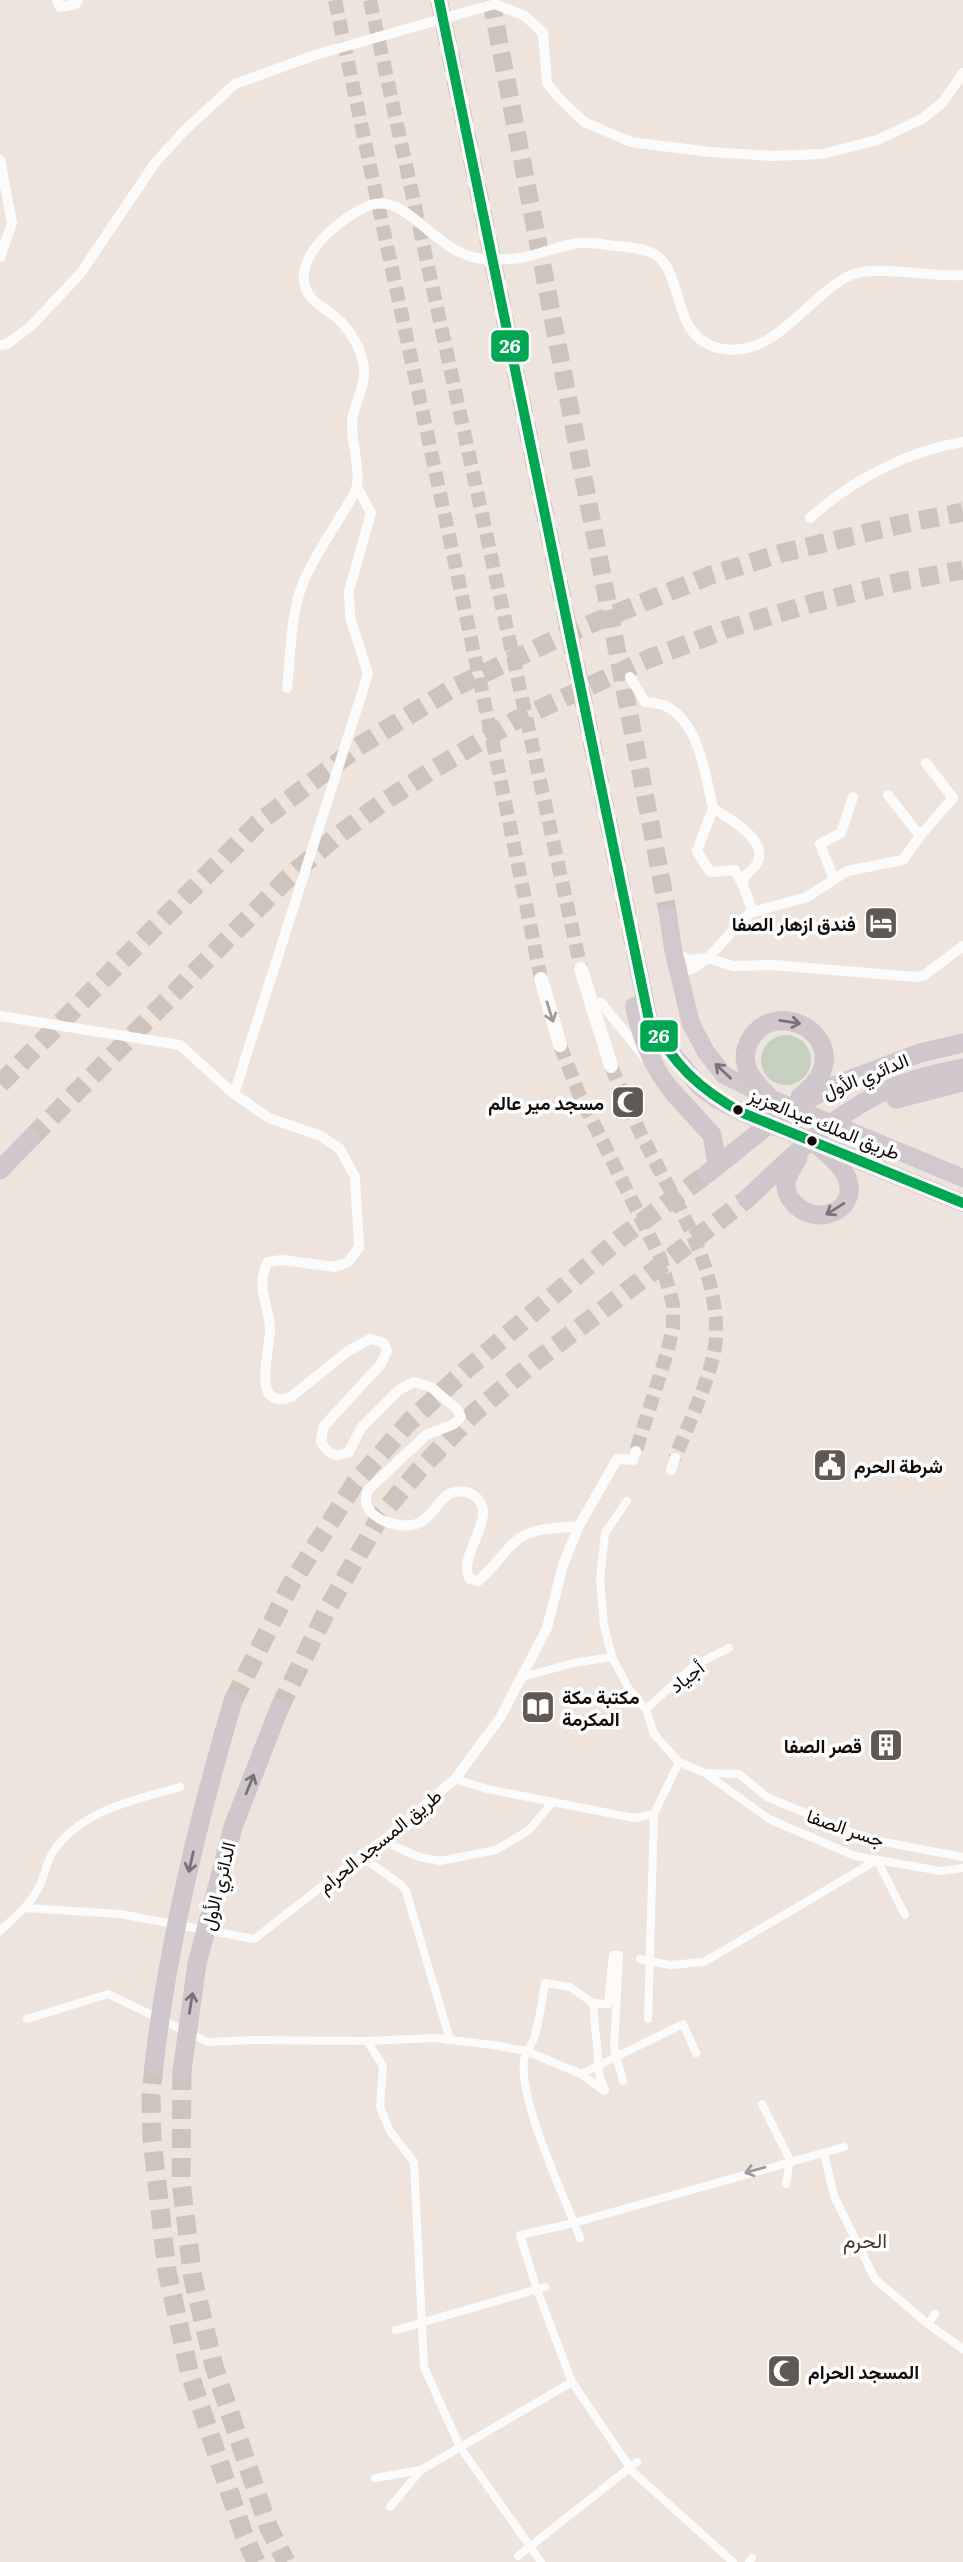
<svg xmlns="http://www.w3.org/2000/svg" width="963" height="2562" font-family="Literata,Vazirmatn,serif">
<rect width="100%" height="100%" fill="#eee4de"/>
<circle fill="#c6d0be" cx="786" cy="1060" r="25"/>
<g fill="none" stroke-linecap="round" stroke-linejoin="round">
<g stroke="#cdc4be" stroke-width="14" stroke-dasharray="14 7" stroke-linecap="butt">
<path d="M335,0C403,326 476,652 541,979"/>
<polyline points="370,0 581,969"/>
<polyline points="560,1045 579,1094 660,1257 673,1304 673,1328 667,1353 636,1451"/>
<path d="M611,1066C622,1092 633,1119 646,1144C677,1206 718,1265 716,1337C714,1373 688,1424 675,1458"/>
</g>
<g stroke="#cdc4be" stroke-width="18" stroke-dasharray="18 9" stroke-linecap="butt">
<polyline points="439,0 635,952"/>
<polyline points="491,0 668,914"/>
</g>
<g stroke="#cdc4be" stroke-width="19" stroke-dasharray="19 10" stroke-linecap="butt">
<polyline points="0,1084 258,823 358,747 453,688 573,631 711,575 782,553 903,524 963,512"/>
<polyline points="31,1138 288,878 333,839 382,803 431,771 516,720 648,659 727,629 813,603 903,581 963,570"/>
<polyline points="233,1701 290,1586 355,1483 410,1421 466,1370 623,1236 707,1174"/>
<polyline points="279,1709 328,1608 381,1515 418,1471 474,1413 532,1364 747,1199"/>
<polyline points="154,2065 151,2095 152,2139 167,2271 190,2375 244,2535 256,2562"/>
<polyline points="182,2071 181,2181 193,2279 214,2366 268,2526 286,2562"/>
</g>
<g stroke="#fcfbfa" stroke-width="8">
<polyline points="627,1501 605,1533 600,1580 604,1625 612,1657 630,1691 646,1709 654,1734 679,1762 705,1773 769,1819 855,1856 941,1871 963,1868"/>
<polyline points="523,1677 573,1663 612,1657"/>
<polyline points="646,1709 695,1665 729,1648"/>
<polyline points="705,1773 739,1774 767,1797 868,1839 963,1857"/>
<polyline points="455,1779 487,1789 634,1818 654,1814"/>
<polyline points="383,1841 419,1857 440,1861 496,1850 529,1830 553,1802"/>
<polyline points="26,1908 120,1914 254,1939 361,1856 401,1885 406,1891 450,2040"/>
<path d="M0,1931C15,1917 30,1905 39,1887C45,1876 46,1862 53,1852C81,1810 135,1800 180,1787"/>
<polyline points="640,1959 670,1965 704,1962 877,1860 905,1915"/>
<polyline points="593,2003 608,2004 613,1955 619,1955 614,2048 623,2081"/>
<polyline points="27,2019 108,1994 208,2042 253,2040 367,2041 435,2038 493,2045 526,2051 581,2074 604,2091"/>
<polyline points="648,2019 654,1814 679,1762"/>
<polyline points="367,2041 383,2066 380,2107 390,2131 414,2162 424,2367 460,2447 541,2562"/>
<polyline points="581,2074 683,2024 696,2053"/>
<polyline points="762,2104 790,2160 786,2184"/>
<polyline points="824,2153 834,2196 875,2279 928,2324 963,2349"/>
<path d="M580,2238C564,2195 519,2103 524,2060C526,2050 533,2044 535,2035C540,2018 542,2000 545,1983L570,1987L593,2003L600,2079L605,2089"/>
<polyline points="928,2324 935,2314"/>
<polyline points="396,2330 545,2287"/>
<polyline points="375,2478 421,2470"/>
<polyline points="390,2507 421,2470 572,2382"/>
<polyline points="518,2556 637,2462"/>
<polyline points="733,2562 633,2472 572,2382 536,2287 520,2235 574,2223 844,2147"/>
<polyline points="749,2562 752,2558"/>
</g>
<g stroke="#fcfbfa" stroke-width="10">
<polyline points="57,0 60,7 76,4 78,0"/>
<polyline points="0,160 12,223 0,257"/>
<polyline points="0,345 7,344 30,327 80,274 155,163 185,130 235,84 318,54 495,4 525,16 543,33 547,83 559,98 584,122 631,142 710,152 772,156 822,154 877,140 922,119 943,102 963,73"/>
<path d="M810,518C852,480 907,451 963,442"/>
<path d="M630,677L645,702C651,703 661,703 666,706C700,724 705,775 713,808C727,818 767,838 758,861C756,867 748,873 743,878L744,888L753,912"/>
<path d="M287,688C291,654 290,615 303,583C313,558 330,535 343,512C348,504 356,493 357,485C360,464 351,443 352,422C353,406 364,391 364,374C365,355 352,332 338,319C330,311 315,305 309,295C287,260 340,218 368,206C409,189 436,260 488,259C498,259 509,260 519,258C540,255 559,245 580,243C592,242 605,245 617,246C628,247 644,248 654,254C686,273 669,335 718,348C774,362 807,295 851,275C876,264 932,278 963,275"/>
<polyline points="888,795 920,836"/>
<polyline points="713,808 697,851 710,872 735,870 743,886"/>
<polyline points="834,879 820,844 841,833 853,797"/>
<polyline points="673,949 681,956 690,960 708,958 733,966 774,965 916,977 923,976 963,946"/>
<polyline points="678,975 693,968 708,958 747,915 753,912 807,897 847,871 903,860 920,836 953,798 926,763"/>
<polyline points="590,1001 601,1003 645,1057"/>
<path d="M0,1016L180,1045L234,1094L269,1118L321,1136L340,1149L355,1177L359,1247L348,1262L335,1267L282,1260L268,1262C254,1287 270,1305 270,1331C270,1348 250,1412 291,1397L348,1351L370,1339L383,1342L387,1351L381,1364L323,1427L321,1442C329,1455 335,1458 349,1452L361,1428L399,1390L414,1382L431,1387L458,1410L461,1417L454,1424L426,1435L367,1491C367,1495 366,1499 366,1502C370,1522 405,1531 421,1522C432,1516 437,1503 447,1495C453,1491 466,1490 473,1495C503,1514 455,1555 470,1579L478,1581C493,1569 502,1553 516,1541C531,1527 560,1528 579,1526"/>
<polyline points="234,1094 368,674 350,617 349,591 371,513 357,487"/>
<polyline points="671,1470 675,1458"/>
<polyline points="361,1856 383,1841 455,1779 500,1718 547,1628 563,1565 579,1526 617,1459 633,1460 636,1451"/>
</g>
<g stroke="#fcfbfa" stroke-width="14">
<polyline points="581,969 611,1066"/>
<polyline points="541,979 560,1045"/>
</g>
<g stroke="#d0c8cc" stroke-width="18">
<polyline points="668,914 673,949 691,1024 706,1052 724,1075 770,1098 963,1178"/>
<polyline points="635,952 649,1020 659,1037 700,1087 716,1099 743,1113 963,1203"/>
<path d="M634,1006C640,1036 653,1069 673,1092"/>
</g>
<g stroke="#d0c7cd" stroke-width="19">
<polyline points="673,1092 712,1135 717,1165"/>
<path d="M770,1098C755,1082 737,1066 749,1042C771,998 840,1029 821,1073C817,1082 807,1091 800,1097"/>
<polyline points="896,1099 963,1082"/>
<path d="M798,1158C794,1165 788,1174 786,1182C785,1189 788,1197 793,1202C814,1228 860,1212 847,1178C841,1163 822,1149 810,1139"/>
<polyline points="0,1170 31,1138"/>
<polyline points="707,1174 778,1117 828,1088 920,1053 963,1043"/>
<path d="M747,1199C787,1161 831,1117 881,1093C907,1080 935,1073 963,1068"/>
<path d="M154,2065C168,1942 198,1820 233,1701"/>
<polyline points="182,2071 197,1964 233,1827 279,1709"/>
</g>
<g stroke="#fff" stroke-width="16">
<path id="bus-1" d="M439,0L649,1020C674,1064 698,1089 743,1113L963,1203"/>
</g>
<use href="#bus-1" stroke="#00a651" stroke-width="10"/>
</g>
<defs><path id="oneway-shaft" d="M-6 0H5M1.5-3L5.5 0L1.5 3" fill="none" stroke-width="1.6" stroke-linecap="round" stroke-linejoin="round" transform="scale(1.75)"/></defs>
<g stroke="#9e9b99">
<use href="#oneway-shaft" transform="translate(550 1012) rotate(73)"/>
<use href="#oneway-shaft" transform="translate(755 2170) rotate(164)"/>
</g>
<g stroke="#7a7374">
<use href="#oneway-shaft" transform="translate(790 1022) rotate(9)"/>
<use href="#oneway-shaft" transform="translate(723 1071) rotate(-136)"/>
<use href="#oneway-shaft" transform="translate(835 1209) rotate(148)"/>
<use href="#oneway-shaft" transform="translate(250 1784) rotate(-68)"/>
<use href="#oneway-shaft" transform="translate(191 1862) rotate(103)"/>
<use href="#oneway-shaft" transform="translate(191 2003) rotate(-81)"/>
</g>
<defs>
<g id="hotel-square" transform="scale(1.75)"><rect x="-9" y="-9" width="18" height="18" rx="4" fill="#5f5853" stroke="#fff"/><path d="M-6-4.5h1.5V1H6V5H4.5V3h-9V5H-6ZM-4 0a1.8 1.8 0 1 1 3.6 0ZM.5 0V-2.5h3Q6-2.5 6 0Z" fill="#fff"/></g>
<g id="mosque-square" transform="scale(1.75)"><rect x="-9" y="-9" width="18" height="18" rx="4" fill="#5f5853" stroke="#fff"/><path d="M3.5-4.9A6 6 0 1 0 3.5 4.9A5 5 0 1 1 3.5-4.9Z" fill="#fff"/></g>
<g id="civic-square" transform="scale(1.75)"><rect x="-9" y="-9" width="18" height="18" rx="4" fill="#5f5853" stroke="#fff"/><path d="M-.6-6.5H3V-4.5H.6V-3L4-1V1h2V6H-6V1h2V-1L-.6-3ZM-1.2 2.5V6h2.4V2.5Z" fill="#fff"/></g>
<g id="library-square" transform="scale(1.75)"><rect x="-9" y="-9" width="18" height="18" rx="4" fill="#5f5853" stroke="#fff"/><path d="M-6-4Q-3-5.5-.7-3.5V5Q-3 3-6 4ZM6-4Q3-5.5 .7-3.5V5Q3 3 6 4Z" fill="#fff"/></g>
<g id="building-square" transform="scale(1.75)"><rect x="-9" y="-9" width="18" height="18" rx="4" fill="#5f5853" stroke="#fff"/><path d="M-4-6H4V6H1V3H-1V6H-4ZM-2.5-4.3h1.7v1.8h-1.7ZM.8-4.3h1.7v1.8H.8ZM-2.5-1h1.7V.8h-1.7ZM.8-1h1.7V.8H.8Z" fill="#fff"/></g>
</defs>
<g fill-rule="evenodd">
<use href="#hotel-square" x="881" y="923"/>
<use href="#mosque-square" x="628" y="1102"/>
<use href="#civic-square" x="830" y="1465"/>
<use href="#library-square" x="538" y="1707"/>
<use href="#building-square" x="886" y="1745"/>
<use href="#mosque-square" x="784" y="2371"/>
</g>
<g fill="#120c08" stroke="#fff" stroke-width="2.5">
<circle cx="738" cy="1110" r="6"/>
<circle cx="812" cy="1141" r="6"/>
</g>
<g text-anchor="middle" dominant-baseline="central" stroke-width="7" stroke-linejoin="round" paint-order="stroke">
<g font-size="19" font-weight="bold" fill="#120c08" stroke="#fff" text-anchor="end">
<text x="856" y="923">فندق ازهار الصفا</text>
<text x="604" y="1102">مسجد مير عالم</text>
<text x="854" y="1465" text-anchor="start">شرطة الحرم</text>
<text x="562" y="1696" text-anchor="start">مكتبة مكة<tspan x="562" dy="22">المكرمة</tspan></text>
<text x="862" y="1745">قصر الصفا</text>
<text x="808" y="2371" text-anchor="start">المسجد الحرام</text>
</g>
<g font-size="19" fill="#120c08" stroke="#fff">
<text transform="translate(865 1075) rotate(-22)">الدائري الأول</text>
<text transform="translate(825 1123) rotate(22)">طريق الملك عبدالعزيز</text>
<text transform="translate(686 1676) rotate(-38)">أجياد</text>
<text transform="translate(846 1827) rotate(19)">جسر الصفا</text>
<text transform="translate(379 1840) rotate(-39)">طريق المسجد الحرام</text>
<text transform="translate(217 1886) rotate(-76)">الدائري الأول</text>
</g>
<g font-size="21" fill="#493b31" stroke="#fff">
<text x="865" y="2238">الحرم</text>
</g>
</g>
<g stroke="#fff" stroke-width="2.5">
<rect x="490" y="329" width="40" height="34" rx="7" fill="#00a651"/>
<rect x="639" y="1019" width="40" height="34" rx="7" fill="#00a651"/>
</g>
<g font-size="19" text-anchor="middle" font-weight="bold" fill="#fff">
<text x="510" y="353">26</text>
<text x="659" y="1043">26</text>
</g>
</svg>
